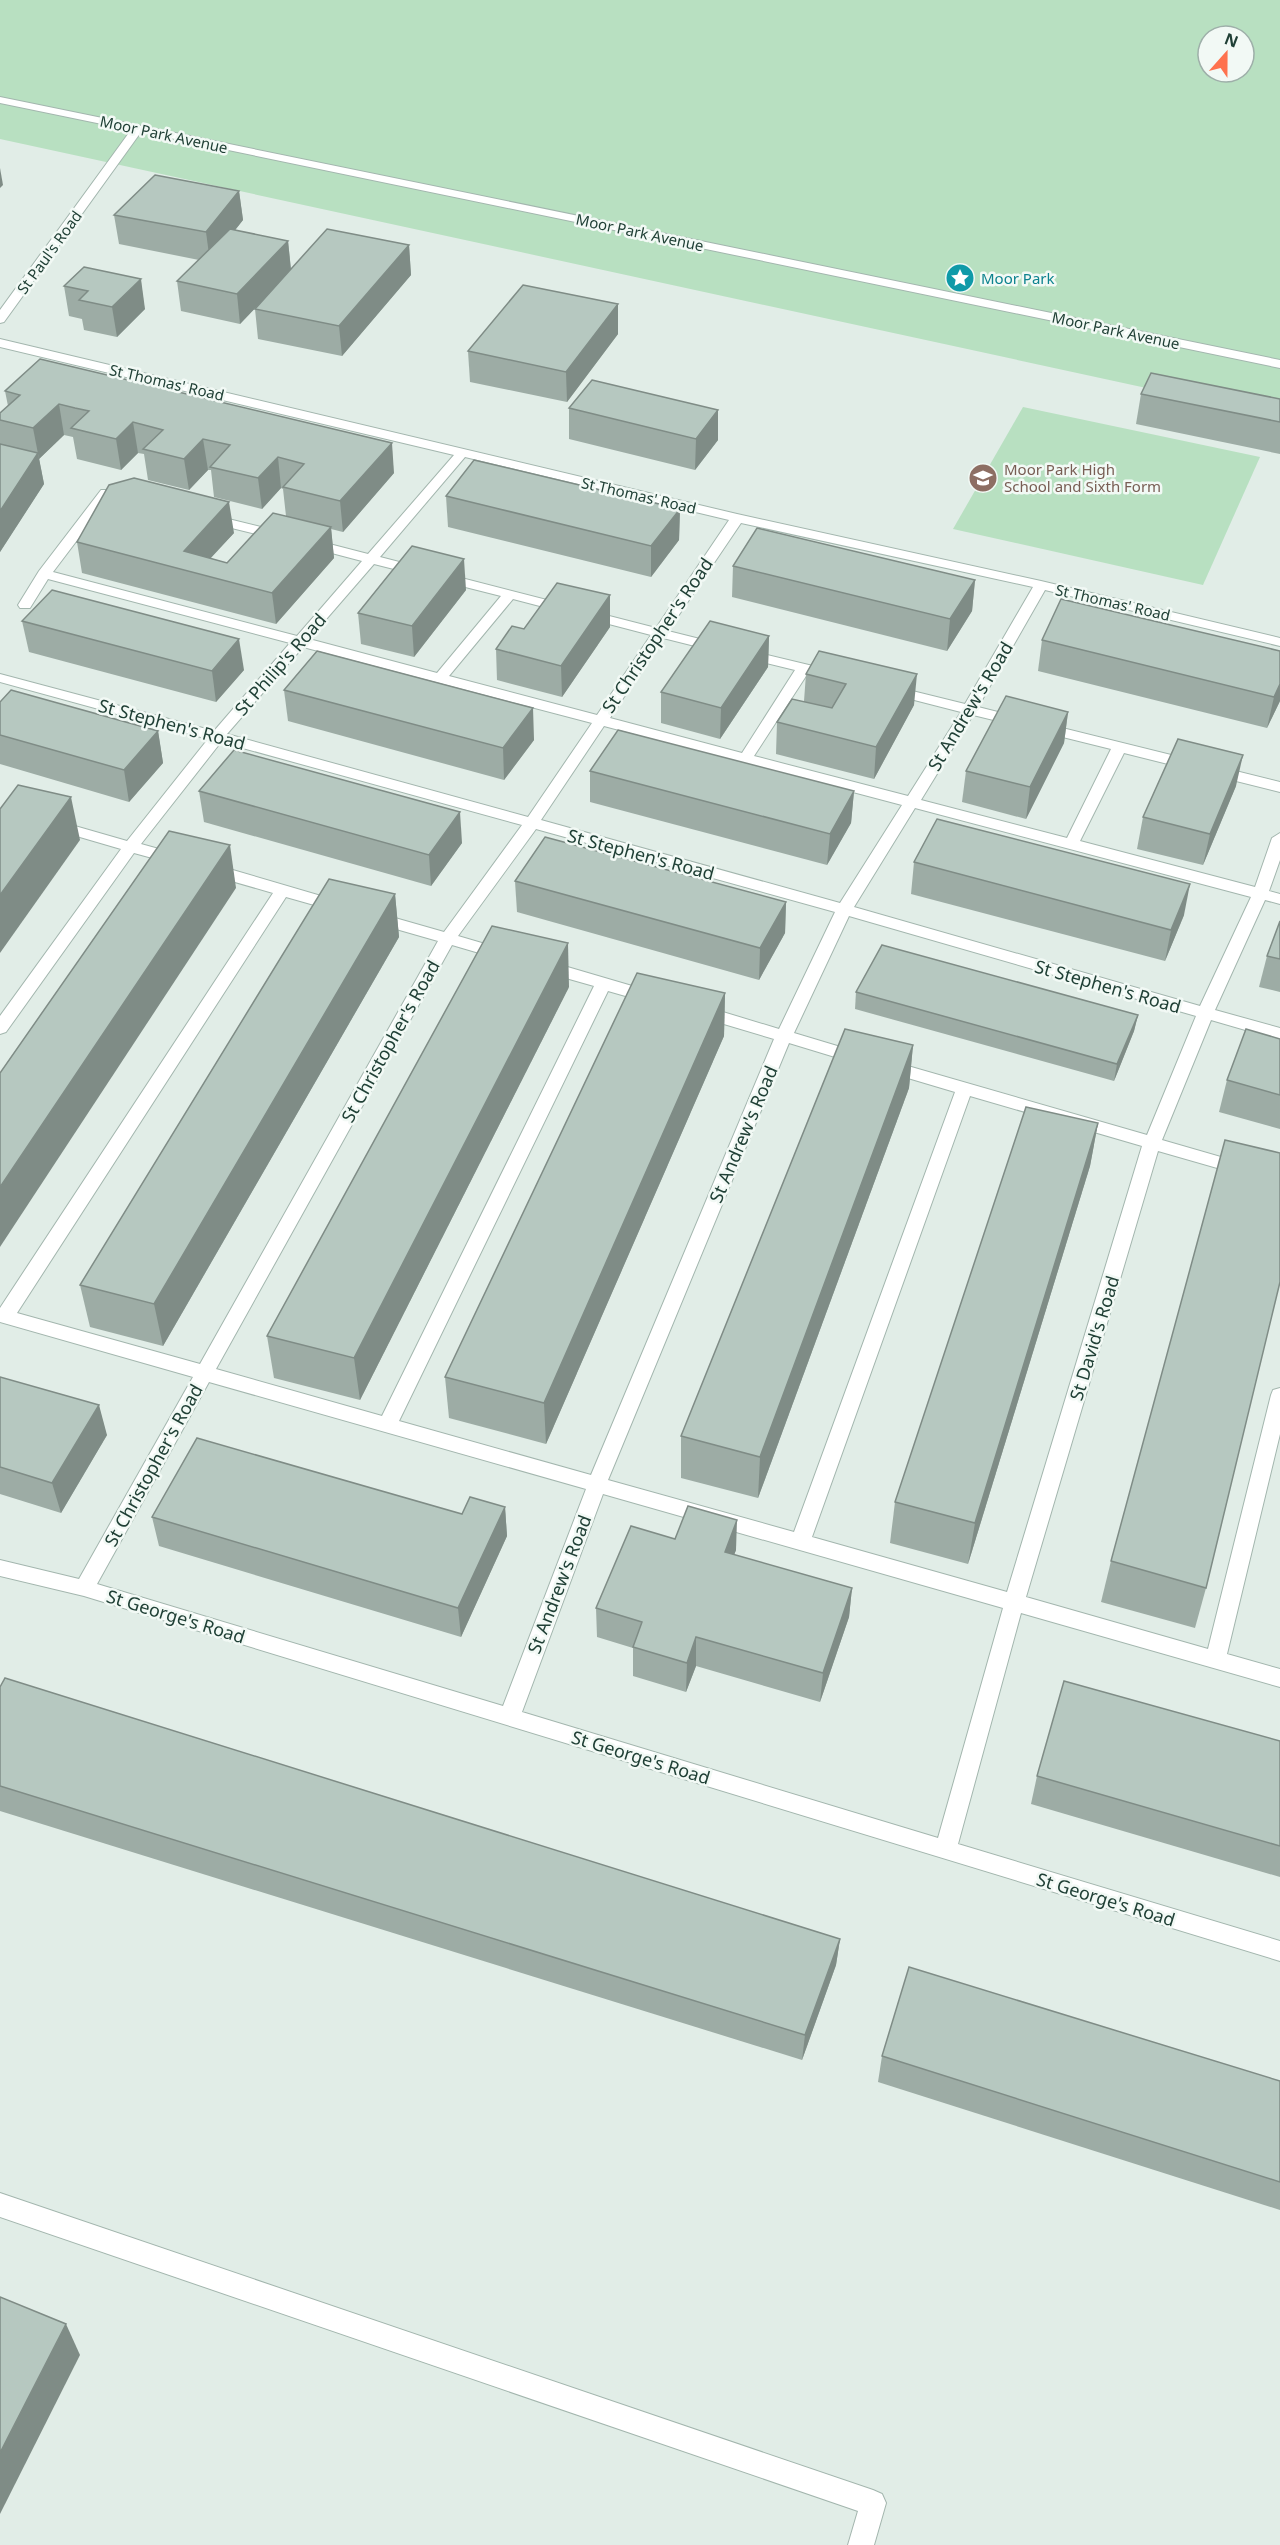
<svg xmlns="http://www.w3.org/2000/svg" width="1280" height="2545" font-family="'Noto Sans',sans-serif">
<rect width="100%" height="100%" fill="#e1ede7"/>
<g fill="#b8e0c1" fill-rule="evenodd">
<path d="M0,0H1280V417L0,139ZM1208,36H1244V72H1208Z"/>
<polygon points="1023,407 1260,457 1203,585 953,529"/>
</g>
<g fill="none" stroke-linecap="round" stroke-linejoin="round">
<g stroke="#a3b6ae" stroke-width="2">
<g id="minor">
<polygon points="0,97 1280,360 1280,368 141,132 4,322 0,323 0,310 131,130 0,103"/>
<path d="M0,339L737,514L1041,581L1280,638V646L1045,590L978,707L1280,782V792L1124,753L1080,841L1255,887L1272,838L1280,833V860L1269,891L1280,894V904L1265,900L1215,1010L1280,1028V1040L1211,1020L1162,1140L1280,1174V1186L1158,1151L1026,1597L1208,1649L1271,1395L1273,1390L1280,1388V1434L1227,1654L1280,1669V1687L1021,1613L958,1844L1280,1941V1961L84,1596L0,1576V1560L79,1579L193,1377L0,1322V1308L273,893L207,874L205,870L207,866H219L345,903L347,907L345,911L339,912L286,897L17,1313L200,1364L438,941L368,921L366,917L368,913L374,912L444,932L522,825L221,742L141,844L184,856L186,860L184,864L178,865L134,853L6,1032L0,1034V1016L121,849L49,828L46,825L49,822L54,820L127,841L208,739L0,682V674L214,731L290,643L48,579L30,608H20L18,605L39,571L101,490H111L124,496L117,500L109,498L53,572L297,636L362,561L305,546L303,543L305,540L310,539L368,554L454,455L0,347ZM465,457L729,520L656,628L380,557ZM741,523L1033,587L965,704L892,686L885,690L887,693L961,712L908,796L754,756L808,673L833,679L840,675L838,672L746,650L741,651L739,654L741,657L795,670L742,753L610,718L663,638L719,652L726,648L724,645L668,631ZM374,564L501,596L437,673L309,639ZM513,599L651,635L597,715L449,676ZM303,647L592,723L528,817L227,734ZM973,715L1111,749L1067,838L921,800ZM604,726L902,805L840,903L541,820ZM915,808L1251,897L1200,1006L854,907ZM536,829L835,912L779,1029L703,1006L697,1008L695,1012L697,1016L774,1039L591,1475L399,1421L608,991L650,1003L656,1001L658,997L656,993L547,961L541,963L539,967L541,971L594,986L382,1416L216,1369L452,945L503,960L509,959L511,955L509,951L458,936ZM849,916L1196,1016L1147,1135L887,1060L881,1062L879,1066L881,1070L955,1092L794,1532L608,1480L789,1043L858,1064L864,1062L866,1058L864,1054L794,1033ZM970,1096L1142,1146L1007,1592L812,1537ZM209,1382L586,1489L503,1706L97,1584ZM603,1494L1003,1608L938,1838L522,1712Z"/>
<polygon points="208,514 285,533 287,536 280,540 203,521 201,518 203,515"/>
<polygon points="0,2193 873,2490 882,2494 886,2503 874,2545 848,2545 858,2511 0,2217"/>
</g>
</g>
<use href="#minor" fill="#fff" fill-rule="evenodd"/>
</g>
<g fill="#9daca5">
<polygon points="239,191 243,220 235,230 288,241 291,269 409,245 411,275 342,356 258,339 255,309 259,304 240,324 181,311 177,281 199,260 119,244 114,215"/>
<polygon points="84,267 145,309 117,337 84,330 82,319 69,316 64,286"/>
<polygon points="618,304 618,334 567,402 470,382 468,351"/>
<polygon points="5,391 394,473 343,532 331,529 334,558 276,624 82,573 77,542 234,533 210,558 227,563 286,516 283,489 281,488 262,509 214,497 211,470 208,470 189,490 148,480 144,454 138,453 121,470 77,459 73,437 64,435 39,459 44,484 0,552 0,413 8,406"/>
<polygon points="1141,394 1280,399 1280,454 1136,424"/>
<polygon points="569,408 718,410 718,440 695,470 569,439"/>
<polygon points="446,496 680,509 679,540 651,577 448,527"/>
<polygon points="733,566 975,580 972,611 947,651 732,597"/>
<polygon points="466,590 414,657 361,644 358,613"/>
<polygon points="610,595 610,627 562,697 497,680 496,649 524,629"/>
<polygon points="22,621 244,670 216,702 29,652"/>
<polygon points="769,636 768,667 720,739 661,723 661,692"/>
<polygon points="1042,640 1280,651 1280,701 1267,728 1038,671"/>
<polygon points="819,651 914,705 874,779 776,754 777,722 804,701 806,674"/>
<polygon points="284,690 534,740 504,780 288,721"/>
<polygon points="0,702 158,731 163,763 129,802 0,764"/>
<polygon points="1068,712 1064,743 1026,819 962,802 966,771"/>
<polygon points="590,771 854,791 851,823 827,865 590,802"/>
<polygon points="1236,786 1203,865 1137,849 1143,817"/>
<polygon points="199,791 462,843 431,886 204,822"/>
<polygon points="914,862 1184,915 1165,961 911,894"/>
<polygon points="515,881 786,902 785,933 759,980 517,912"/>
<polygon points="395,894 399,937 163,1346 90,1327 80,1285"/>
<polygon points="1280,921 1280,992 1259,987 1267,956"/>
<polygon points="569,987 360,1400 274,1378 267,1336"/>
<polygon points="856,992 1138,1015 1134,1031 1114,1081 855,1009"/>
<polygon points="725,993 724,1036 546,1444 449,1418 445,1377"/>
<polygon points="1280,1039 1280,1129 1219,1112 1227,1080"/>
<polygon points="913,1045 909,1088 758,1498 681,1478 681,1436"/>
<polygon points="1098,1123 1090,1166 968,1564 890,1543 895,1502"/>
<polygon points="0,1377 107,1435 61,1513 0,1494"/>
<polygon points="505,1507 507,1536 461,1637 159,1546 152,1517 462,1514"/>
<polygon points="675,1539 736,1550 734,1555 852,1588 849,1617 820,1702 696,1666 686,1692 633,1676 633,1648 597,1637 596,1608"/>
<polygon points="1111,1561 1206,1588 1195,1628 1101,1602"/>
<polygon points="0,1687 840,1939 836,1965 802,2060 0,1811"/>
<polygon points="1280,1741 1280,1877 1031,1804 1037,1776"/>
<polygon points="882,2056 1280,2081 1280,2210 878,2082"/>
</g>
<g fill="#7f8c86">
<polygon points="0,168 3,185 0,188"/>
<polygon points="239,191 243,220 210,262 206,232"/>
<polygon points="288,241 291,271 240,324 237,294"/>
<polygon points="409,245 411,275 342,356 339,326"/>
<polygon points="141,279 145,309 117,337 112,307"/>
<polygon points="618,304 618,334 567,402 566,372"/>
<polygon points="59,404 64,435 39,459 33,428"/>
<polygon points="718,410 718,440 695,470 696,439"/>
<polygon points="133,422 138,453 121,470 116,439"/>
<polygon points="203,439 208,470 189,490 184,459"/>
<polygon points="392,443 394,473 343,532 340,501"/>
<polygon points="38,453 44,484 0,552 0,511"/>
<polygon points="278,457 281,488 262,509 258,478"/>
<polygon points="229,502 234,533 197,573 184,551"/>
<polygon points="680,509 679,540 651,577 651,546"/>
<polygon points="331,527 334,558 276,624 272,593"/>
<polygon points="464,559 466,590 414,657 412,626"/>
<polygon points="975,580 972,611 947,651 950,619"/>
<polygon points="610,595 610,627 562,697 561,666"/>
<polygon points="769,636 768,667 720,739 721,708"/>
<polygon points="239,639 244,670 216,702 212,671"/>
<polygon points="917,674 914,705 874,779 876,747"/>
<polygon points="1280,684 1280,701 1267,728 1274,697"/>
<polygon points="533,708 534,740 504,780 503,748"/>
<polygon points="1068,712 1064,743 1026,819 1030,787"/>
<polygon points="158,731 163,763 129,802 124,770"/>
<polygon points="1243,755 1236,786 1203,865 1210,834"/>
<polygon points="854,791 851,823 827,865 830,834"/>
<polygon points="71,797 80,840 0,953 0,895"/>
<polygon points="460,812 462,843 431,886 429,855"/>
<polygon points="230,845 236,888 0,1247 0,1187"/>
<polygon points="1190,884 1184,915 1165,961 1171,930"/>
<polygon points="395,894 399,937 163,1346 154,1304"/>
<polygon points="786,902 785,933 759,980 760,948"/>
<polygon points="568,943 569,987 360,1400 354,1358"/>
<polygon points="725,993 724,1036 546,1444 544,1403"/>
<polygon points="1138,1015 1134,1031 1114,1081 1117,1064"/>
<polygon points="913,1045 909,1088 758,1498 760,1457"/>
<polygon points="1098,1123 1090,1166 968,1564 975,1523"/>
<polygon points="99,1405 107,1435 61,1513 52,1483"/>
<polygon points="505,1507 507,1536 461,1637 458,1608"/>
<polygon points="737,1520 736,1550 723,1582 725,1552"/>
<polygon points="852,1588 849,1617 820,1702 823,1673"/>
<polygon points="696,1637 696,1666 686,1692 687,1663"/>
<polygon points="840,1939 836,1965 802,2060 805,2035"/>
<polygon points="66,2324 80,2355 0,2514 0,2453"/>
</g>
<g fill="#b6c8c0" stroke="#7f8c86" stroke-width="1.5">
<polygon points="155,175 239,191 206,232 114,215"/>
<polygon points="230,229 288,241 237,294 177,281"/>
<polygon points="327,229 409,245 339,326 255,309"/>
<polygon points="84,267 141,279 112,307 79,300 88,291 64,286"/>
<polygon points="523,285 618,304 566,372 468,351"/>
<polygon points="40,359 392,443 340,501 283,487 304,464 278,457 258,478 210,467 230,445 203,439 184,459 143,449 163,430 133,422 116,439 71,428 89,411 75,408 59,404 33,428 0,420 0,413 20,395 5,391"/>
<polygon points="1151,373 1280,399 1280,422 1141,394"/>
<polygon points="592,380 718,410 696,439 569,408"/>
<polygon points="0,444 38,453 0,511"/>
<polygon points="474,460 680,509 651,546 446,496"/>
<polygon points="134,478 229,502 184,551 227,563 273,513 331,527 272,593 77,542 109,485"/>
<polygon points="757,528 975,580 950,619 733,566"/>
<polygon points="412,546 464,559 412,626 358,613"/>
<polygon points="557,583 610,595 561,666 496,649 512,626 524,629"/>
<polygon points="52,590 239,639 212,671 22,621"/>
<polygon points="1061,599 1280,651 1280,684 1274,697 1042,640"/>
<polygon points="710,621 769,636 721,708 661,692"/>
<polygon points="317,651 533,708 503,748 284,690"/>
<polygon points="819,651 917,674 876,747 777,722 792,699 832,708 846,684 806,674"/>
<polygon points="11,690 158,731 124,770 0,735 0,702"/>
<polygon points="1006,696 1068,712 1030,787 966,771"/>
<polygon points="618,730 854,791 830,834 590,771"/>
<polygon points="1178,739 1243,755 1210,834 1143,817"/>
<polygon points="234,750 460,812 429,855 199,791"/>
<polygon points="18,785 71,797 0,895 0,809"/>
<polygon points="937,819 1190,884 1171,930 914,862"/>
<polygon points="169,831 230,845 0,1187 0,1073"/>
<polygon points="545,837 786,902 760,948 515,881"/>
<polygon points="329,879 395,894 154,1304 80,1285"/>
<polygon points="1280,921 1280,959 1267,956"/>
<polygon points="492,926 568,943 354,1358 267,1336"/>
<polygon points="882,945 1138,1015 1117,1064 856,992"/>
<polygon points="637,973 725,993 544,1403 445,1377"/>
<polygon points="845,1029 913,1045 760,1457 681,1436"/>
<polygon points="1246,1029 1280,1039 1280,1095 1227,1080"/>
<polygon points="1026,1107 1098,1123 975,1523 895,1502"/>
<polygon points="1225,1140 1280,1153 1280,1282 1206,1588 1111,1561"/>
<polygon points="0,1377 99,1405 52,1483 0,1467"/>
<polygon points="197,1438 462,1514 470,1497 505,1507 458,1608 152,1517"/>
<polygon points="688,1506 737,1520 725,1552 852,1588 823,1673 696,1637 687,1663 633,1647 642,1622 596,1608 631,1526 675,1539"/>
<polygon points="5,1678 840,1939 805,2035 0,1786 0,1687"/>
<polygon points="1064,1681 1280,1741 1280,1846 1037,1776"/>
<polygon points="909,1967 1280,2081 1280,2182 882,2056"/>
<polygon points="0,2297 66,2324 0,2453"/>
</g>
<defs>
<g id="sight-disc" transform="scale(1.5)"><circle r="9.5" fill="#0f9aa8" stroke="#f2f9f5"/><path d="M0-6L1.8-2.2L6-1.7L2.9 1.2L3.7 5.4L0 3.3L-3.7 5.4L-2.9 1.2L-6-1.7L-1.8-2.2Z" fill="#fff"/></g>
<g id="school-disc" transform="scale(1.5)"><circle r="9.5" fill="#8d6e63" stroke="#f2f9f5"/><path d="M0-5L7-2L0 1L-7-2ZM-4 1L0 2.5L4 1V4Q0 6-4 4Z" fill="#fff"/></g>
</defs>
<g fill-rule="evenodd">
<use href="#sight-disc" x="960" y="278"/>
<use href="#school-disc" x="983" y="478"/>
</g>
<g text-anchor="middle" dominant-baseline="central" stroke-width="5" stroke-linejoin="round" paint-order="stroke">
<g font-size="15" fill="#204036" stroke="#f2f9f5">
<text transform="translate(164 134) rotate(12)">Moor Park Avenue</text>
<text transform="translate(640 232) rotate(12)">Moor Park Avenue</text>
<text transform="translate(49 252) rotate(-54)">St Paul's Road</text>
<text transform="translate(1116 330) rotate(12)">Moor Park Avenue</text>
<text transform="translate(167 382) rotate(13)">St Thomas' Road</text>
<text transform="translate(639 495) rotate(13)">St Thomas' Road</text>
<text transform="translate(1113 602) rotate(13)">St Thomas' Road</text>
</g>
<g font-size="15" fill="#0d838f" stroke="#f2f9f5" text-anchor="start">
<text x="981" y="278">Moor Park</text>
</g>
<g font-size="15" fill="#785e54" stroke="#f2f9f5" text-anchor="start">
<text x="1004" y="469">Moor Park High<tspan x="1004" dy="17">School and Sixth Form</tspan></text>
</g>
<g font-size="18" fill="#204036" stroke="#f2f9f5">
<text transform="translate(657 635) rotate(-56)">St Christopher's Road</text>
<text transform="translate(280 664) rotate(-49)">St Philip's Road</text>
<text transform="translate(970 706) rotate(-59)">St Andrew's Road</text>
<text transform="translate(172 724) rotate(15)">St Stephen's Road</text>
<text transform="translate(641 854) rotate(15)">St Stephen's Road</text>
<text transform="translate(1108 986) rotate(16)">St Stephen's Road</text>
<text transform="translate(390 1041) rotate(-61)">St Christopher's Road</text>
<text transform="translate(743 1134) rotate(-67)">St Andrew's Road</text>
<text transform="translate(1094 1338) rotate(-73)">St David's Road</text>
<text transform="translate(153 1465) rotate(-61)">St Christopher's Road</text>
<text transform="translate(559 1584) rotate(-69)">St Andrew's Road</text>
<text transform="translate(176 1616) rotate(17)">St George's Road</text>
<text transform="translate(641 1757) rotate(17)">St George's Road</text>
<text transform="translate(1106 1899) rotate(17)">St George's Road</text>
</g>
</g>
<g transform="translate(1226 54) rotate(21)"><circle r="28" fill="#f2f9f5" stroke="#9eafa9" stroke-width="1.5"/>
<path d="M0-4.5L10 22L0 15L-10 22Z" fill="#fe724e"/>
<text y="-9" font-size="16" font-weight="bold" text-anchor="middle" fill="#204036">N</text>
</g>
</svg>
